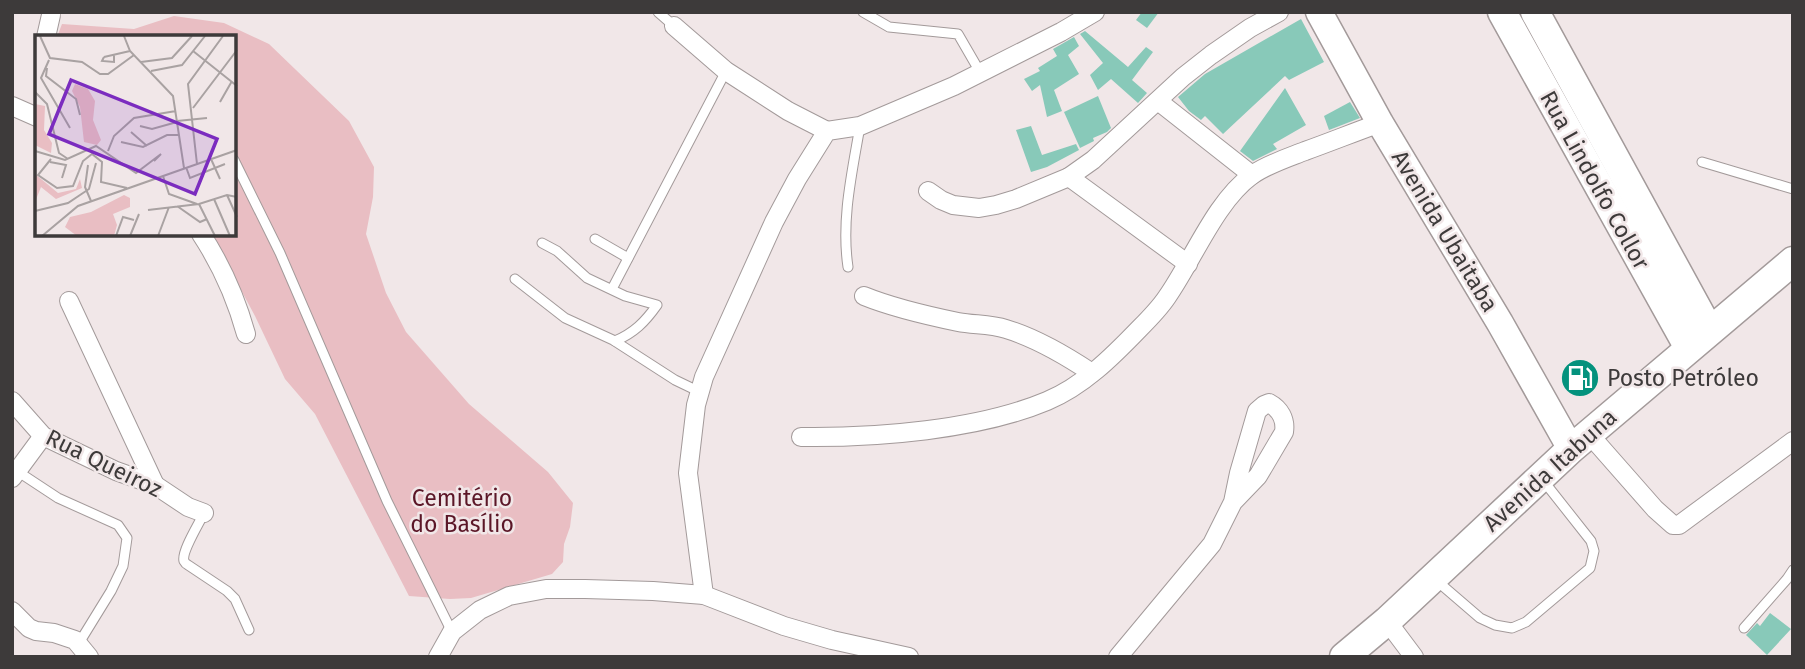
<svg xmlns="http://www.w3.org/2000/svg" width="1805" height="669" font-family="'Fira Sans',sans-serif">
<rect width="100%" height="100%" fill="#f1e7e8"/>
<polygon fill="#e9bec3" points="174,16 224,23 269,44 349,121 374,167 373,197 366,234 386,293 406,332 469,404 548,472 573,503 570,527 564,544 563,562 552,574 471,598 450,599 409,596 315,414 285,379 255,316 219,249 208,235 234,234 234,37 57,37 62,24 134,29"/>
<g fill="#88c9b9">
<polygon points="1142,12 1159,12 1147,28 1136,20"/>
<polygon points="1301,19 1324,62 1289,80 1285,76 1223,134 1205,116 1201,120 1189,111 1178,97 1205,74"/>
<polygon points="1085,31 1128,67 1146,47 1153,52 1132,80 1147,93 1138,103 1111,79 1098,90 1090,75 1103,63 1080,34"/>
<polygon points="1074,37 1079,46 1068,55 1079,74 1054,90 1062,111 1047,117 1040,85 1032,91 1024,79 1040,71 1038,68 1057,56 1053,49"/>
<polygon points="1285,88 1306,125 1273,144 1277,149 1253,161 1240,151"/>
<polygon points="1098,96 1111,128 1107,132 1093,138 1094,141 1080,148 1064,112"/>
<polygon points="1350,102 1360,118 1329,130 1324,116"/>
<polygon points="1031,126 1042,155 1076,144 1079,150 1047,167 1031,172 1016,130"/>
<polygon points="1770,613 1791,629 1767,655 1746,635 1757,623 1760,626"/>
</g>
<g fill="none" stroke-linecap="round" stroke-linejoin="round">
<g stroke="#a39a9a" stroke-width="11">
<g id="lane">
<polyline points="658,12 674,26"/>
<polyline points="863,12 889,27 958,34 980,72"/>
<polyline points="234,160 280,253 387,501 452,632"/>
<polyline points="1702,162 1793,189"/>
<polyline points="595,239 628,258"/>
<path d="M542,243L557,251L587,278L625,296L657,305C645,322 634,333 615,341"/>
<path d="M848,267C841,220 852,173 860,126"/>
<polyline points="515,279 565,318 613,340 675,380 700,392"/>
<polyline points="612,289 726,71"/>
<polyline points="17,471 58,498 118,525 127,538 123,566 111,591 79,643"/>
<path d="M204,513C200,522 181,552 184,561C185,563 186,564 188,565L227,591L235,599L249,630"/>
<polyline points="1437,581 1480,618 1495,625 1512,628 1526,622 1590,568 1594,551 1591,541 1542,479"/>
<polyline points="1744,628 1787,579 1793,570"/>
</g>
</g>
<g stroke="#a39a9a" stroke-width="20">
<g id="street">
<polyline points="674,26 726,71 788,111 827,131"/>
<polyline points="46,37 51,15"/>
<polyline points="1158,101 1252,175"/>
<polyline points="12,106 37,117"/>
<polyline points="1069,177 1188,264"/>
<polyline points="928,191 941,200 953,205 979,208 996,205 1016,199 1069,177 1093,160 1183,77 1211,55 1250,28 1279,12"/>
<path d="M201,234C222,266 236,298 246,334"/>
<path d="M864,296C891,307 929,316 958,322C974,325 990,324 1006,329C1036,338 1065,355 1092,373"/>
<polyline points="69,301 155,485"/>
<polyline points="12,401 43,436 116,471 155,485 188,507 204,513"/>
<polyline points="1589,434 1655,509 1673,525 1679,525 1793,441"/>
<path d="M801,437C876,438 978,430 1047,401C1083,386 1112,357 1139,329C1149,319 1159,309 1167,297C1193,260 1215,202 1252,175C1268,164 1287,158 1305,151C1330,142 1355,132 1380,123"/>
<polyline points="12,478 43,436"/>
<polyline points="704,595 688,473 696,405 704,377 774,222 797,179 827,131 860,126 954,86 1061,32 1095,12"/>
<polyline points="12,611 29,628 36,631 54,633 75,640 89,657"/>
<polyline points="1387,621 1414,657"/>
<polyline points="438,657 452,632 480,610 509,596 546,589 585,589 653,591 704,595 784,626 832,640 909,657"/>
<path d="M1118,657L1212,544L1233,502L1239,473L1257,411L1264,405L1269,403C1280,409 1286,419 1284,432L1258,476L1233,502"/>
</g>
</g>
<g stroke="#a39a9a" stroke-width="29">
<polyline id="secondary" points="1319,12 1380,123 1500,323 1571,449"/>
</g>
<g stroke="#a39a9a" stroke-width="31">
<g id="primary">
<polyline points="1502,12 1689,348"/>
<polyline points="1535,12 1709,330"/>
<polyline points="1344,657 1387,621 1571,449 1793,261"/>
</g>
</g>
<use href="#lane" stroke="#fff" stroke-width="9"/>
<use href="#street" stroke="#fff" stroke-width="18"/>
<use href="#secondary" stroke="#fff" stroke-width="26"/>
<use href="#primary" stroke="#fff" stroke-width="28"/>
</g>
<defs>
<g id="fuel-disc" transform="scale(2.0125)"><circle r="9.5" fill="#04927d" stroke="#f1e7e8"/><path d="M-5.5-6h7V0h2V4h1.3V-2.5L3-4.5l.8-.8L6-3V5H2.5V1h-1V6h-7ZM-4.2-4.7v3.2H.2V-4.7Z" fill="#fff"/></g>
</defs>
<g fill-rule="evenodd">
<use href="#fuel-disc" x="1580" y="378"/>
</g>
<g text-anchor="middle" dominant-baseline="central" stroke-width="5" stroke-linejoin="round" paint-order="stroke">
<g font-size="23" fill="#3d3a3a" stroke="#f1e7e8">
<text transform="translate(1595 180) rotate(61)">Rua Lindolfo Collor</text>
<text transform="translate(1445 231) rotate(59)">Avenida Ubaitaba</text>
<text transform="translate(104 463) rotate(26)">Rua Queiroz</text>
<text transform="translate(1550 470) rotate(-42)">Avenida Itabuna</text>
</g>
<g font-size="23" fill="#3d3a3a" stroke="#f1e7e8" text-anchor="start">
<text x="1607" y="378">Posto Petróleo</text>
</g>
<g font-size="23" fill="#5b1627" stroke="#f1e7e8">
<text x="462" y="498">Cemitério<tspan x="462" dy="26">do Basílio</tspan></text>
</g>
</g>
<g transform="translate(35 35)">
<rect width="201" height="201" fill="#f1e7e8"/>
<path d="M40,49L53,54L60,66L58,85L66,105L62,110L49,107L45,72L37,56ZM0,69L10,71L9,95L17,108L16,118L0,110ZM0,139L23,158L41,154L45,144L47,153L21,164L6,152L0,167ZM89,160L95,163V172L78,179L82,190L79,201H42L30,192L35,182L56,177Z" fill="#e9bec3"/>
<path fill="none" stroke="#a9a2a2" stroke-width="2" d="M5,1L15,23L47,27L65,39H73L99,20M89,1L95,16L138,61L149,133M158,16L202,51M69,22L95,16M69,22L67,26L79,27V19M14,25L6,43L35,93M106,27L137,23L157,1M12,33L11,41L41,64L45,80M116,36L147,30L170,1M0,57L12,69L24,118L33,124M185,67L197,46M158,73L202,15M142,86L172,83M105,91L117,94L142,87M96,97L112,111M86,107L108,112L132,100H144M0,116L30,125L61,111L101,138L126,119L119,126M73,116L79,101L99,83L141,76M16,124L3,140L22,153L38,151L48,126L57,119L67,127L66,147L92,153M176,124L185,144M15,127L31,130L27,143M162,129L153,49L188,1M53,130L50,152L56,166M151,132L155,143L190,129M128,141L134,159L162,169M192,160L202,182M179,164L195,201M164,169L180,201M142,171L165,187L172,184M113,175L164,169L192,160L202,162M0,176L33,168L54,154L61,128M7,201L43,171L202,115M81,201L88,182L99,185M95,201L104,179M123,201L134,172"/>
<path fill="#7b2cbf" fill-opacity="0.15" stroke="#7b2cbf" stroke-width="3.5" d="M36,45L182,104L160,159L14,99Z"/>
<rect width="201" height="201" fill="none" stroke="#3d3a3a" stroke-width="3.5"/>
</g>
<rect width="1805" height="669" fill="none" stroke="#3d3a3a" stroke-width="28"/>
</svg>
